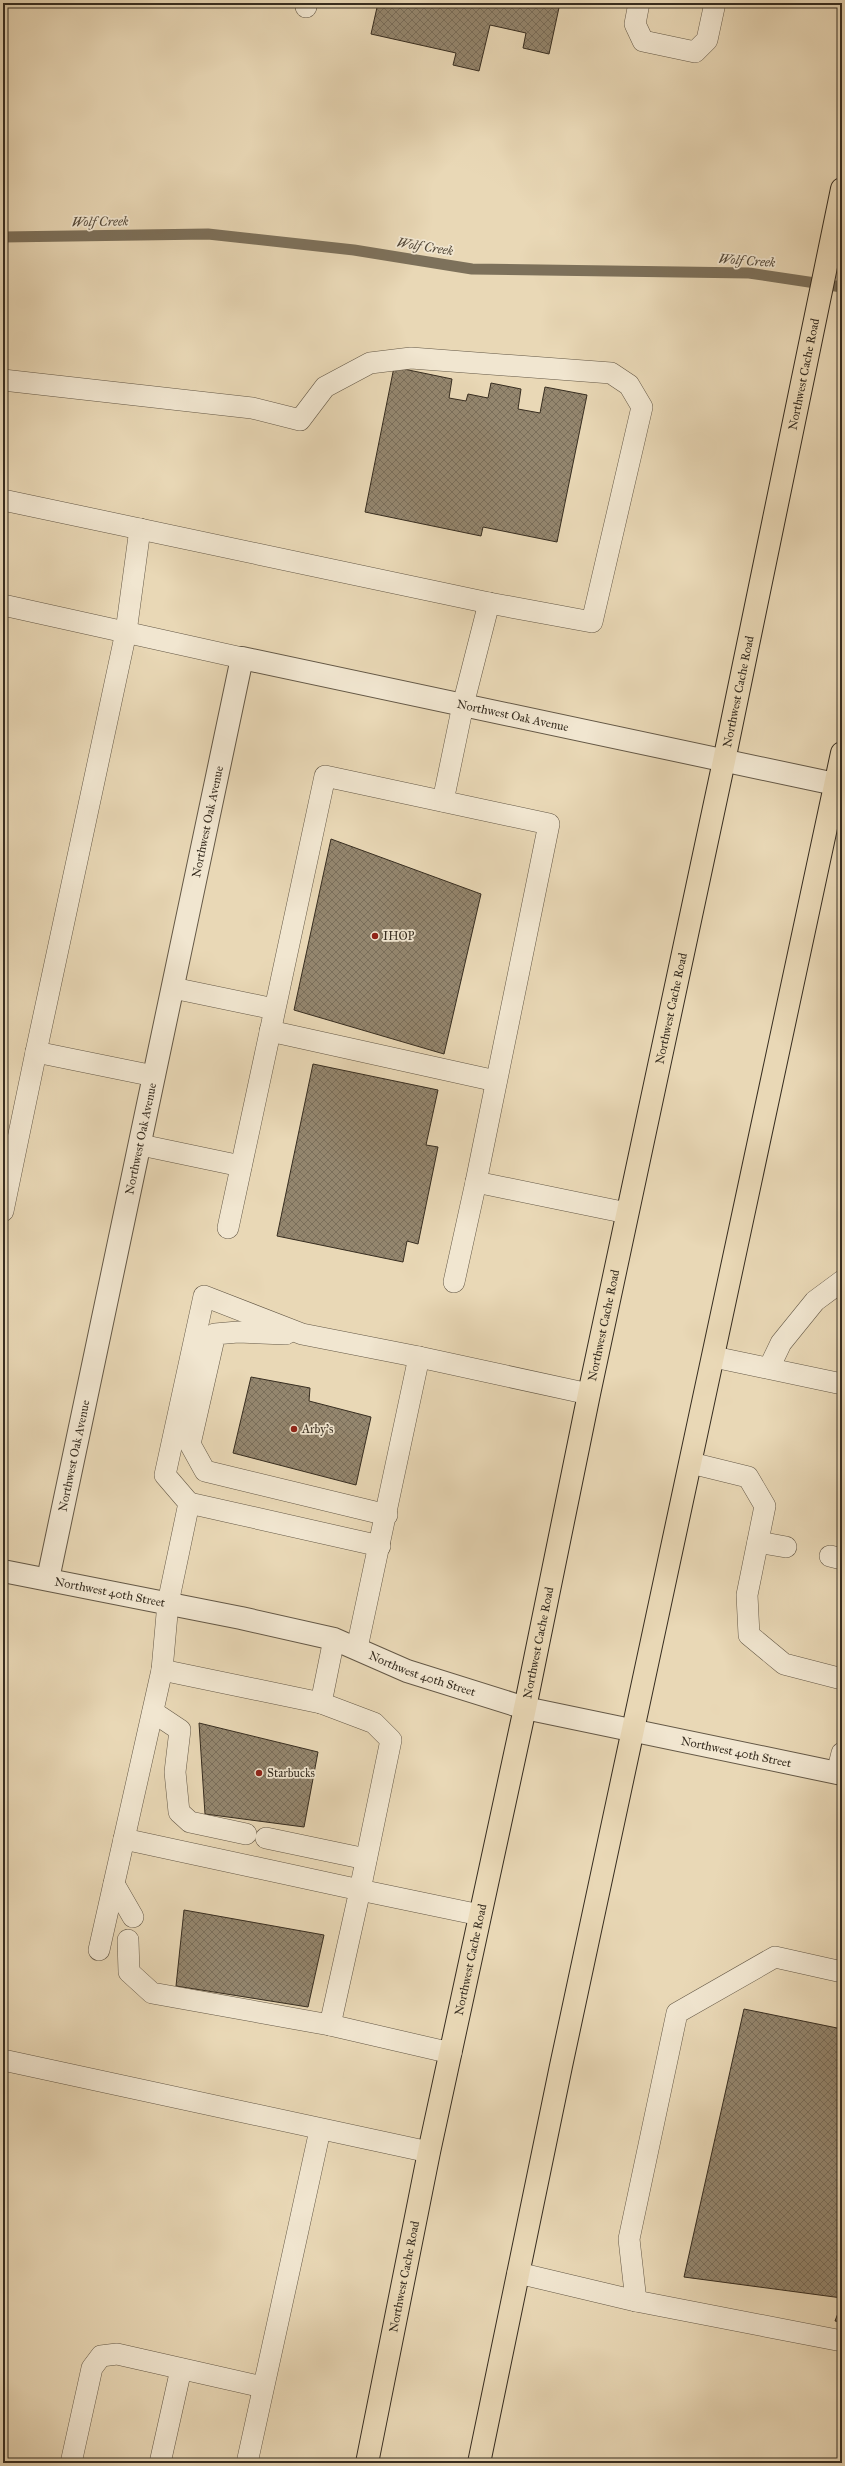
<svg xmlns="http://www.w3.org/2000/svg" width="845" height="2466" font-family="'IM FELL Great Primer',serif">
<defs>
<pattern id="building-cross-hatch" width="8" height="8" patternUnits="userSpaceOnUse"><rect width="8" height="8" fill="#94866e"/><path d="M0 0l8 8M0 8l8-8" fill="none" stroke="#7a6e5a"/></pattern>
</defs>
<rect width="100%" height="100%" fill="#e9d8b6"/>
<filter id="stains"><feTurbulence type="fractalNoise" baseFrequency=".005" numOctaves="4"/><feColorMatrix values="0 0 0 0 .2 0 0 0 0 .09 0 0 0 0 .02 0 0 0 .5 -.17"/></filter>
<radialGradient id="worn" r=".72"><stop offset=".6" stop-color="#630" stop-opacity="0"/><stop offset="1" stop-color="#630" stop-opacity=".3"/></radialGradient>
<g fill="none" stroke-linecap="round" stroke-linejoin="round">
<polyline stroke="#7d715b" stroke-width="11" points="3,237 208,234 354,250 472,269 749,273 842,287"/>
</g>
<g fill="url(#building-cross-hatch)" stroke="#372d20">
<polygon points="378,3 560,3 549,54 523,48 526,33 490,25 479,71 453,65 456,53 371,34"/>
<polygon points="394,367 452,379 449,398 466,401 468,394 488,398 491,383 521,389 518,409 540,413 545,387 587,395 557,542 483,527 481,536 365,512"/>
<polygon points="331,839 481,894 444,1054 294,1010"/>
<polygon points="313,1064 438,1090 426,1145 438,1147 418,1244 407,1241 403,1262 277,1236"/>
<polygon points="251,1377 310,1388 309,1401 371,1417 356,1485 233,1453"/>
<polygon points="199,1723 318,1752 304,1827 205,1814"/>
<polygon points="184,1910 324,1935 308,2007 176,1986"/>
<polygon points="744,2009 842,2029 842,2298 684,2277"/>
<polygon points="842,2303 842,2322 835,2321"/>
</g>
<g fill="none" stroke-linecap="round" stroke-linejoin="round">
<g stroke="#645846" stroke-width="22">
<g id="lane">
<polyline points="639,3 635,24 643,41 695,52 707,40 715,3"/>
<polyline points="306,7 306,3"/>
<polyline points="3,380 252,408 300,420 325,387 370,363 411,358 611,373 629,385 642,407 592,622 489,603 3,500"/>
<polyline points="140,529 126,632 36,1052 154,1076"/>
<polyline points="3,605 242,658"/>
<polyline points="443,801 463,705 489,603"/>
<polyline points="173,988 274,1009"/>
<polyline points="270,1031 496,1081"/>
<polyline points="141,1145 241,1166"/>
<polyline points="3,1211 36,1052"/>
<polyline points="228,1228 325,776 549,824 476,1182 627,1213"/>
<polyline points="454,1282 476,1182"/>
<polyline points="286,1334 238,1332 215,1334 190,1444 205,1471 387,1515"/>
<polyline points="714,1357 842,1384"/>
<polyline points="769,1368 781,1343 815,1301 842,1281"/>
<polyline points="691,1463 748,1477 765,1506 747,1595 749,1635 784,1664 842,1679"/>
<polyline points="189,1503 380,1546"/>
<polyline points="758,1542 786,1547"/>
<polyline points="830,1556 842,1559"/>
<polyline points="357,1648 419,1357"/>
<polyline points="162,1670 321,1703 334,1639"/>
<polyline points="321,1703 374,1723 391,1740 360,1890 480,1915"/>
<polyline points="153,1712 180,1730 175,1772 179,1812 190,1822 246,1834"/>
<polyline points="837,1773 842,1753"/>
<polyline points="266,1838 366,1859"/>
<polyline points="124,1839 360,1890 330,2025"/>
<polyline points="114,1884 133,1917"/>
<polyline points="128,1940 129,1972 152,1993 330,2025 451,2053"/>
<polyline points="99,1950 162,1670 168,1603 189,1503 165,1475 204,1296 302,1334 419,1357 589,1394"/>
<polyline points="3,2060 429,2152"/>
<polyline points="518,2273 636,2301 842,2341"/>
<polyline points="636,2301 629,2239 677,2013 775,1957 842,1972"/>
<polyline points="71,2463 92,2368 101,2356 117,2354 263,2387"/>
<polyline points="160,2463 181,2369"/>
<polyline points="247,2463 320,2130"/>
</g>
</g>
<g stroke="#645846" stroke-width="24">
<g id="street">
<path id="s1" d="M3,1571L241,1618L334,1639L407,1671L525,1708L842,1774"/>
<path id="s2" d="M48,1579L242,658L835,784"/>
</g>
</g>
<g stroke="#372d20" stroke-width="24">
<g id="primary">
<path id="s3" d="M367,2463L429,2152L525,1708L589,1394L724,761L842,189"/>
<polyline points="479,2463 561,2066 842,753"/>
</g>
</g>
<use href="#lane" stroke="#f1e6d0" stroke-width="21"/>
<use href="#street" stroke="#f1e6d0" stroke-width="22"/>
<use href="#primary" stroke="#e9d8b6" stroke-width="22"/>
</g>
<g fill="#8f2418" stroke="#f1e6d0" stroke-width="1.5">
<circle cx="375" cy="936" r="4"/>
<circle cx="294" cy="1429" r="4"/>
<circle cx="259" cy="1773" r="4"/>
</g>
<g text-anchor="middle" dominant-baseline="central" stroke-width="3.5" stroke-linejoin="round" paint-order="stroke">
<g font-size="12" fill="#372d20" stroke="#f1e6d0">
<text stroke="none"><textPath href="#s3" startOffset="2134">Northwest Cache Road</textPath></text>
<text stroke="none"><textPath href="#s3" startOffset="1810">Northwest Cache Road</textPath></text>
<text stroke="none"><textPath href="#s2" startOffset="1218">Northwest Oak Avenue</textPath></text>
<text stroke="none"><textPath href="#s2" startOffset="774">Northwest Oak Avenue</textPath></text>
<text stroke="none"><textPath href="#s3" startOffset="1486">Northwest Cache Road</textPath></text>
<text stroke="none"><textPath href="#s2" startOffset="450">Northwest Oak Avenue</textPath></text>
<text stroke="none"><textPath href="#s3" startOffset="1162">Northwest Cache Road</textPath></text>
<text stroke="none"><textPath href="#s2" startOffset="126">Northwest Oak Avenue</textPath></text>
<text stroke="none"><textPath href="#s1" startOffset="109">Northwest 40th Street</textPath></text>
<text stroke="none"><textPath href="#s3" startOffset="838">Northwest Cache Road</textPath></text>
<text stroke="none"><textPath href="#s1" startOffset="433">Northwest 40th Street</textPath></text>
<text stroke="none"><textPath href="#s1" startOffset="757">Northwest 40th Street</textPath></text>
<text stroke="none"><textPath href="#s3" startOffset="514">Northwest Cache Road</textPath></text>
<text stroke="none"><textPath href="#s3" startOffset="190">Northwest Cache Road</textPath></text>
</g>
<g font-size="12" fill="#372d20" stroke="#f1e6d0" text-anchor="start">
<text x="383" y="936">IHOP</text>
<text x="302" y="1429">Arby's</text>
<text x="267" y="1773">Starbucks</text>
</g>
<g font-size="13" font-style="italic" fill="#544939" stroke="#f1e6d0">
<text transform="translate(100 222) rotate(-1)">Wolf Creek</text>
<text transform="translate(425 247) rotate(9)">Wolf Creek</text>
<text transform="translate(747 261) rotate(4)">Wolf Creek</text>
</g>
</g>
<rect width="845" height="2466" fill="none" stroke="#e9d8b6" stroke-width="16"/>
<rect x="4" y="4" width="837" height="2458" fill="none" stroke="#372d20" stroke-width="2"/>
<rect x="8" y="8" width="829" height="2450" fill="none" stroke="#372d20"/>
<rect width="100%" height="100%" filter="url(#stains)"/>
<rect width="100%" height="100%" fill="url(#worn)"/>
</svg>
